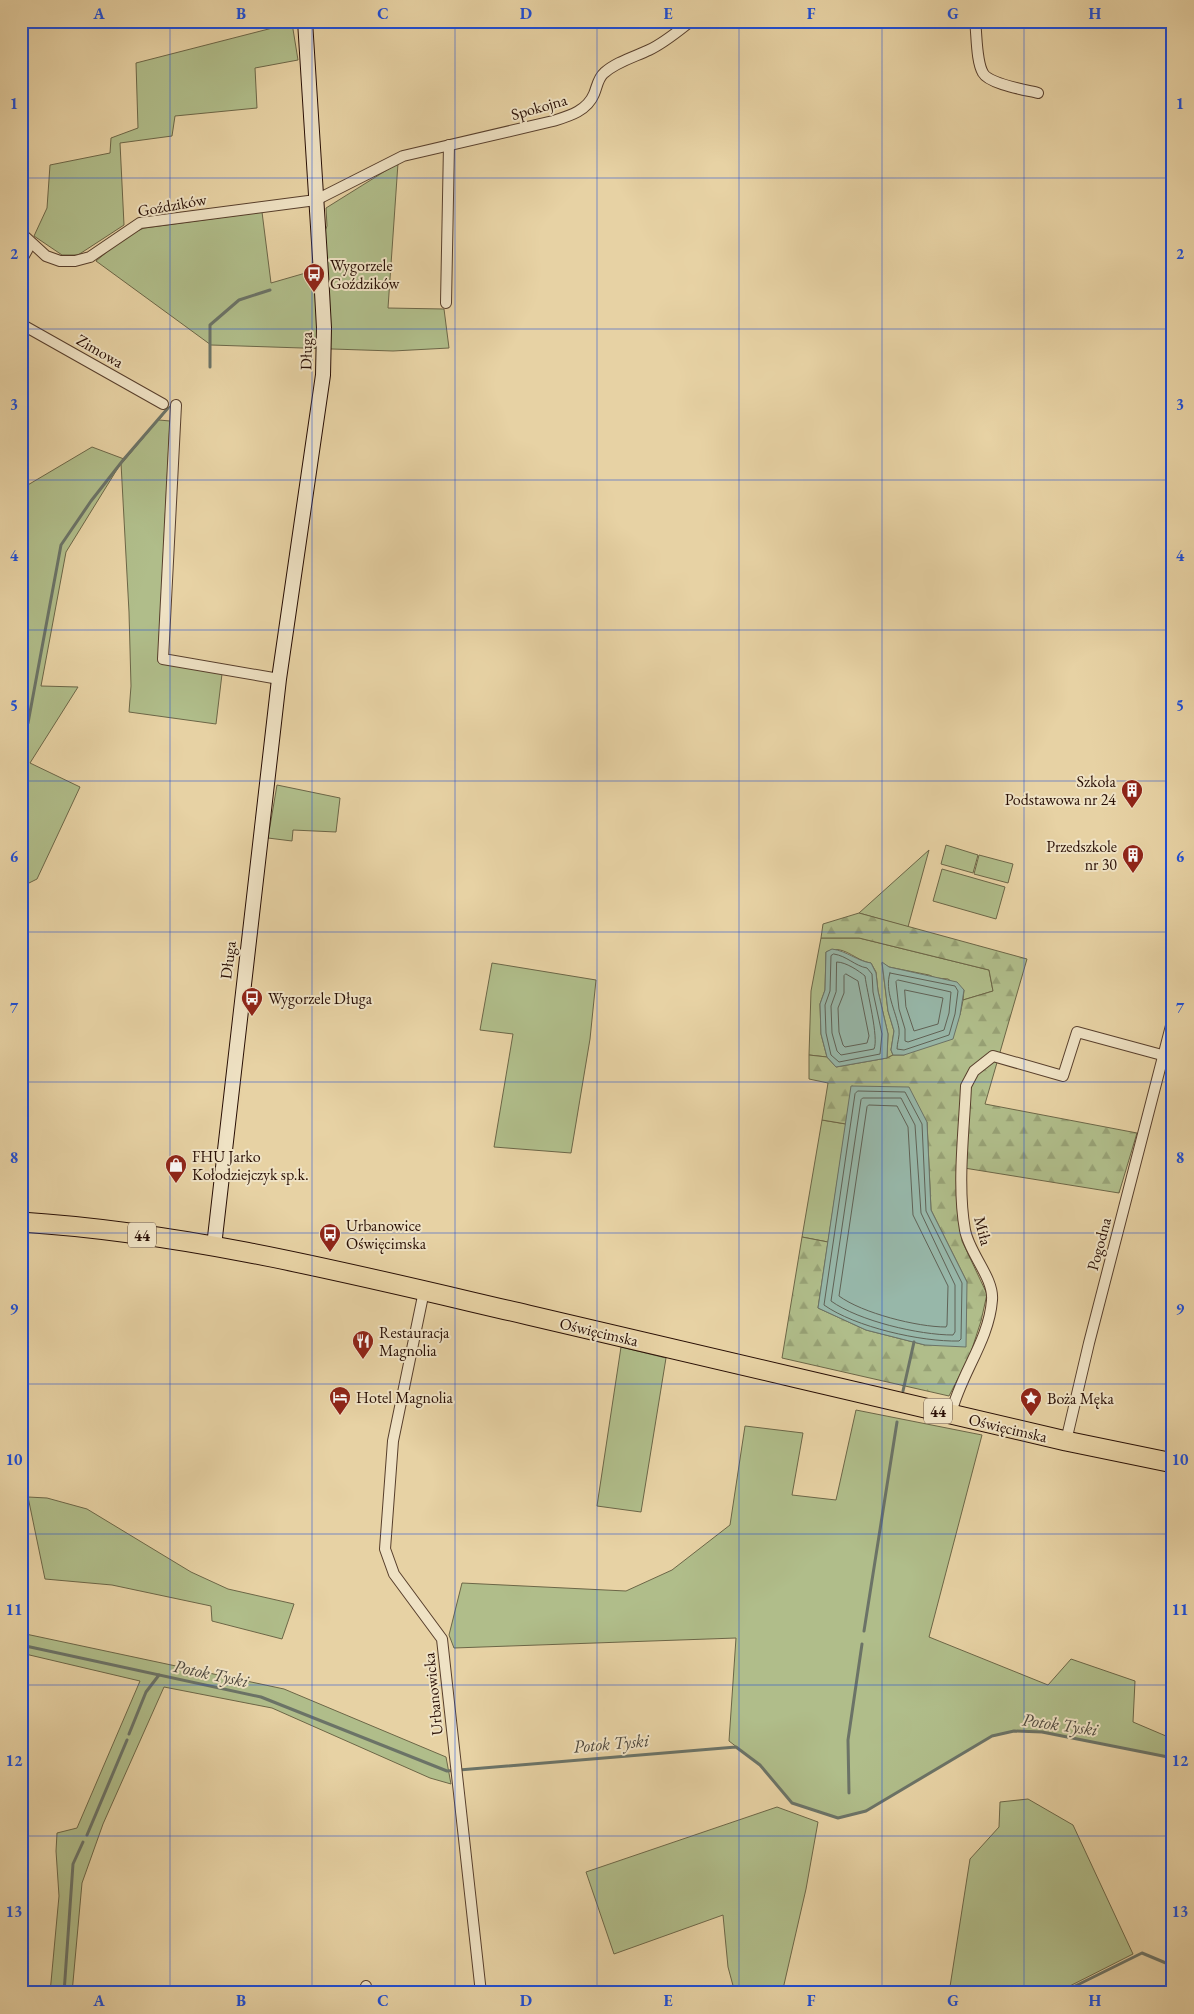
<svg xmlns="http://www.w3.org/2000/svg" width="1194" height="2014" font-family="'EB Garamond',serif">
<defs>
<pattern id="forest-firs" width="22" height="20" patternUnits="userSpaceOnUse" patternTransform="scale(1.25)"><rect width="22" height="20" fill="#b0bd8a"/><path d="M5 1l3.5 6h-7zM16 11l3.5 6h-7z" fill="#97a175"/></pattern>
</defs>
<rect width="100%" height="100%" fill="#e7d2a4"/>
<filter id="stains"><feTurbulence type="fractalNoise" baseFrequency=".004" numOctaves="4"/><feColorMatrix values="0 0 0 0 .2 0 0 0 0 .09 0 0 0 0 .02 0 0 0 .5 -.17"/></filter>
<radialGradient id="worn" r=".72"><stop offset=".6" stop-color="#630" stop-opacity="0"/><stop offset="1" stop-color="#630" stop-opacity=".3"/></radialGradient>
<g fill="#b0bd8a" stroke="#6c6647">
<polygon points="292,23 298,60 255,68 257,108 175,116 172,136 120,143 124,225 78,255 62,255 34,236 47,208 50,165 110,153 111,138 138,128 136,63"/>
<polygon points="398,163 388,308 444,309 449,348 393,351 211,345 96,261 126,236 144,228 262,212 271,283 309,272 327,226 326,208"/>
<polygon points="171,405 159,420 170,421 158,662 222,674 216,724 129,712 131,686 129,612 121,463 66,552 41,686 78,687 30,763 80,787 37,879 21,887 21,489 92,447 124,459 123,462"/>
<polygon points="277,785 340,798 336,832 293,830 292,841 268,838"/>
<polygon points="946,845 978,855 973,873 941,864"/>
<polygon points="929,850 908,927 859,913"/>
<polygon points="979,855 1013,864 1008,883 974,874"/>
<polygon points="942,869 1005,887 996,919 933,901"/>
<path d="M821,938H859L989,970L993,991L963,1000L964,990L948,979L936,978L929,975L889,967L882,963L888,1011L894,1031L891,1050L893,1055L887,1058L888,1034L878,991L876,972L871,963C855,961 843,943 826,952L825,990L820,1004L821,1034L827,1057L809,1055L811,991Z"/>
<polygon points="492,963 596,980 590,1039 571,1153 494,1147 513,1034 480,1030"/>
<polygon points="822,1120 846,1124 828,1242 802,1237"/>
<polygon points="621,1347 666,1358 641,1512 597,1506"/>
<polygon points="856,1410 982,1435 929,1637 1048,1685 1071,1659 1135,1681 1133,1722 1173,1739 1173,1758 1042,1732 1014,1731 992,1736 866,1811 838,1818 792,1803 760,1765 729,1741 736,1638 454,1648 449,1635 462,1583 626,1591 672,1570 730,1525 745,1426 803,1433 792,1495 836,1500"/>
<polygon points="28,1497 47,1498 87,1509 191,1572 228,1589 294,1604 282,1639 212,1621 211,1606 112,1585 45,1579"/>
<polygon points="21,1633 284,1689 446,1757 451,1784 430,1778 272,1708 164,1687 103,1824 82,1883 72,1993 50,1993 59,1896 56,1851 57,1833 77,1828 140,1681 21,1653"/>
<polygon points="1028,1799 1073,1825 1133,1954 1056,1993 949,1993 970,1859 999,1827 1000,1802"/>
<polygon points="777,1807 818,1822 806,1889 783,1989 785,1993 735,1993 728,1967 723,1915 614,1954 586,1872"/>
</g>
<polygon fill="url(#forest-firs)" stroke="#6c6647" points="859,913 1027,959 985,1104 1137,1133 1119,1193 958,1167 962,1241 987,1294 981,1321 970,1355 949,1396 782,1358 802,1237 828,1242 818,1308 866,1330 925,1345 967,1282 931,1210 927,1122 852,1086 846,1124 822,1120 828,1083 809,1079 809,1055 827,1057 836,1067 887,1058 893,1055 904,1055 960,1015 963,1000 993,991 989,970 859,938 821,938 823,924"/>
<g fill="#97b7a9" stroke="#6b7367">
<path d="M832,949C847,951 857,961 871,963L876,973L878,991L888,1034L887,1058L836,1067L827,1057L821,1034L820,1004L825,990L826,952Z"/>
<polygon points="882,962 889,967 957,982 964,990 960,1015 953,1039 904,1055 893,1055 891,1050 894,1031 888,1011"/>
<polygon points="851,1086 909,1087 927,1122 931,1210 967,1282 966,1347 925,1345 866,1330 818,1308"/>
</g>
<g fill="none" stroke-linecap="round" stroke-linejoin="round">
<g stroke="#606256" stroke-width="1">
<path d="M834,954C847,956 855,966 867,968L872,974L873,992L882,1034L880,1054L839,1062L831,1055L826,1033L825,1005L830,991L831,956Z"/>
<path d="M837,962C846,962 859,971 865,976C867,992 879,1038 874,1049L841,1055L837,1051L832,1033L831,1006L836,992Z"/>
<path d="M890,973L955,986L958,991L955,1014L949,1035L904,1050L897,1049C897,1043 900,1036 899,1029C896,1011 884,991 890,973Z"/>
<polygon points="846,974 858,981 869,1036 867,1043 845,1047 843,1045 839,1032 838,1008 844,993 844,976"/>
<polygon points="898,980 951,992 949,1013 944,1030 908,1042 905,1041 905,1029 899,1009 896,982"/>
<polygon points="905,990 943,998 938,1024 914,1031 906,1007"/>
<path d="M858,1091L905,1092L922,1124L926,1211L962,1283L961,1339L959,1341C921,1342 855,1327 824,1305L855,1094Z"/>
<path d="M863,1098H901L915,1125L921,1213L955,1285V1332L953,1335C919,1335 859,1321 831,1301L861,1100Z"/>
<path d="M869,1105L897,1106L908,1127L913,1215L948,1286L947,1325L946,1327C917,1327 862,1313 839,1296L867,1107Z"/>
</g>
<g stroke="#6b7367" stroke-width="3">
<polyline points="210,367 210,325 239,300 270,290"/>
<polyline points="21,730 28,723 61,545 91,501 124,459 168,408"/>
<polyline points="903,1391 914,1342"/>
<polyline points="864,1631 897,1422"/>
<polyline points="21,1645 261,1697 447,1771 736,1747 760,1765 792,1803 838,1818 866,1811 992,1736 1014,1731 1042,1732 1173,1758"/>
<polyline points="129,1734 146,1692 159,1675"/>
<polyline points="849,1793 848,1740 862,1644"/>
<polyline points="87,1835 127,1740"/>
<polyline points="64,1993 73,1864 83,1842"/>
<polyline points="1061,1993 1142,1953 1173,1966"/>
</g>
<g stroke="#583f2c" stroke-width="12">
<g id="street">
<polyline points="887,21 892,23 908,21"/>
<path d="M975,21C977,35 976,61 983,73C989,84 1026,90 1038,93"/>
<path d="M21,233L46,256L60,261H75L90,257L140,223L316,200L403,156L553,121C569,116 587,111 594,94C597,87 598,78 604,73C616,62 634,57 649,50C664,43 677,32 691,21"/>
<polyline points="21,261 31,243"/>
<polyline points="446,303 449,145"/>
<polyline points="21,324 163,404"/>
<polyline points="176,405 163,659 279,679"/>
<polyline points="424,1291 393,1441 385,1549 394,1574 442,1639 481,1993"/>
<path d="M951,1414C960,1375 989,1341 992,1300C994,1278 969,1253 965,1230C957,1185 964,1132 966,1086L974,1071L993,1056L1063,1076L1077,1032L1173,1058"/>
<polyline points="1066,1441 1089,1343 1173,1018"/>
<polyline points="366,1986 367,1993"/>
</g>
</g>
<g stroke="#280e04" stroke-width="16">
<polyline id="secondary" points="214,1246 279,679 323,375 324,328 321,274 305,21"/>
</g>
<g stroke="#280e04" stroke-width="21">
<path id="highway" d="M21,1222C193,1233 360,1276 528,1315C707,1357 887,1399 1066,1441L1173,1463"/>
</g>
<use href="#street" stroke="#efe2c4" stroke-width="10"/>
<use href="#secondary" stroke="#efe2c4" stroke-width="14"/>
<use href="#highway" stroke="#e7d2a4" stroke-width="19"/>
</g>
<path fill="none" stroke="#1d4ed8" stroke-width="1" stroke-opacity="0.55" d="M170,21V1993M312,21V1993M455,21V1993M597,21V1993M739,21V1993M882,21V1993M1024,21V1993M21,178H1173M21,329H1173M21,480H1173M21,630H1173M21,781H1173M21,932H1173M21,1082H1173M21,1233H1173M21,1384H1173M21,1534H1173M21,1685H1173M21,1836H1173"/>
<defs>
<g id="bus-pin" transform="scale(1.125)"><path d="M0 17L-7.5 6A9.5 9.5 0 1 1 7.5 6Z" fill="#8f2418" stroke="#efe2c4"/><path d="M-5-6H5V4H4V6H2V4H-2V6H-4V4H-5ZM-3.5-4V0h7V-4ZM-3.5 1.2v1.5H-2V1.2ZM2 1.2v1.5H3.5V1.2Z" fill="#fff"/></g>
<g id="building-pin" transform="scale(1.125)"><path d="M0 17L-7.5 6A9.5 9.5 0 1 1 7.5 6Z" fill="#8f2418" stroke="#efe2c4"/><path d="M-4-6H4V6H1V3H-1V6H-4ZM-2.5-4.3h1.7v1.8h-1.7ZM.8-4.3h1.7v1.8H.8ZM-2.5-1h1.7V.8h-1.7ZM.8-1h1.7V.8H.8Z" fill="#fff"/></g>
<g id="shop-pin" transform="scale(1.125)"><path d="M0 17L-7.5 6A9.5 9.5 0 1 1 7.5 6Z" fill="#8f2418" stroke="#efe2c4"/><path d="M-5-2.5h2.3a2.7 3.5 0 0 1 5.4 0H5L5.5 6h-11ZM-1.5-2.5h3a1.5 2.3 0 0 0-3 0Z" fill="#fff"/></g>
<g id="restaurant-pin" transform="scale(1.125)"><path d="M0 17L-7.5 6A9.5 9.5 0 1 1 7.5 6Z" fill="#8f2418" stroke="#efe2c4"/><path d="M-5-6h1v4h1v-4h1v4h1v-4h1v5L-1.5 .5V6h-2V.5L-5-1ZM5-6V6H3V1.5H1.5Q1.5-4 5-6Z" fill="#fff"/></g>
<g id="hotel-pin" transform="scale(1.125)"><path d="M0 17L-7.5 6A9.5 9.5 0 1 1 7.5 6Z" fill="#8f2418" stroke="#efe2c4"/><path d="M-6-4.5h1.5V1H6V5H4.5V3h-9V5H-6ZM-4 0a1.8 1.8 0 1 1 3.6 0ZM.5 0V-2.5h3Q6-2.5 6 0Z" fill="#fff"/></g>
<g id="sight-pin" transform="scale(1.125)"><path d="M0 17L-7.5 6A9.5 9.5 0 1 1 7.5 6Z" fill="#8f2418" stroke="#efe2c4"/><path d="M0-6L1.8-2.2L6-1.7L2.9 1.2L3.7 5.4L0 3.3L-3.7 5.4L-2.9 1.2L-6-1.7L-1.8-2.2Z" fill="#fff"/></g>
</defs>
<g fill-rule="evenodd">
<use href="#bus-pin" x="314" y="274"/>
<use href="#building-pin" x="1132" y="790"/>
<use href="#building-pin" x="1133" y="855"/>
<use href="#bus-pin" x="252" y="998"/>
<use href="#shop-pin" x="176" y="1165"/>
<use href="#bus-pin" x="330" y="1234"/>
<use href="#restaurant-pin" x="363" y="1341"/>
<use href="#hotel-pin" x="340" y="1397"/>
<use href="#sight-pin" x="1031" y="1398"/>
</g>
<g text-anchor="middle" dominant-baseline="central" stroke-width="4" stroke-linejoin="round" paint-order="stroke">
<g fill="#efe2c4" stroke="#644e3e" stroke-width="1">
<rect x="128" y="1222.5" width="28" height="25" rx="4"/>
<rect x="924" y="1398.5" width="28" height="25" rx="4"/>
</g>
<g font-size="15" font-weight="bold" fill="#280e04">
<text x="142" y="1235">44</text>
<text x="938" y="1411">44</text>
</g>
<g font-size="16" fill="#280e04" stroke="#efe2c4">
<text transform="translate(539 107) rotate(-16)">Spokojna</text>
<text transform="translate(172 205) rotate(-10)">Goździków</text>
<text transform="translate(100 351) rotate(30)">Zimowa</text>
<text transform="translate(306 351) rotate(-89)">Długa</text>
<text transform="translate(228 960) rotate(-83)">Długa</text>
<text transform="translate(983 1231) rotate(75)">Miła</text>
<text transform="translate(1099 1244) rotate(-75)">Pogodna</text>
<text transform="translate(599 1332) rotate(13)">Oświęcimska</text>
<text transform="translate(1008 1428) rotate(13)">Oświęcimska</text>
<text transform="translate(433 1694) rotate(-96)">Urbanowicka</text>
</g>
<g font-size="16" fill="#280e04" stroke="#efe2c4" text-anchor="start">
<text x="330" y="265">Wygorzele<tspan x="330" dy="18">Goździków</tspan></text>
<text x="1116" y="781" text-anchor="end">Szkoła<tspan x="1116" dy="18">Podstawowa nr 24</tspan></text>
<text x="1117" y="846" text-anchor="end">Przedszkole<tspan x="1117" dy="18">nr 30</tspan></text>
<text x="268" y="998">Wygorzele Długa</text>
<text x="192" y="1156">FHU Jarko<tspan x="192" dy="18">Kołodziejczyk sp.k.</tspan></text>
<text x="346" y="1225">Urbanowice<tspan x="346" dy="18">Oświęcimska</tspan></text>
<text x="379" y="1332">Restauracja<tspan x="379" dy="18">Magnolia</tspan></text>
<text x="356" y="1397">Hotel Magnolia</text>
<text x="1047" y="1398">Boża Męka</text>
</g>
<g font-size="18" font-style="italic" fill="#4f493e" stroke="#efe2c4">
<text transform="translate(211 1673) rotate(12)">Potok Tyski</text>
<text transform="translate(1060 1724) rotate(8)">Potok Tyski</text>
<text transform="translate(611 1743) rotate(-5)">Potok Tyski</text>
</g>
</g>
<rect width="1194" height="2014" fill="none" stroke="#e7d2a4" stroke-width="55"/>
<rect x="28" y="28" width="1138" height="1958" fill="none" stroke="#1d4ed8" stroke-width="2"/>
<g font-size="16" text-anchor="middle" font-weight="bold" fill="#1d4ed8">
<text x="99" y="19">A</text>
<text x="241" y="19">B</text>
<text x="383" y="19">C</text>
<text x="526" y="19">D</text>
<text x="668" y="19">E</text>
<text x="811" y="19">F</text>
<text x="953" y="19">G</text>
<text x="1095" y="19">H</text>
<text x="14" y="109">1</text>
<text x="1180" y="109">1</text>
<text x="14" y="259">2</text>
<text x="1180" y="259">2</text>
<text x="14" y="410">3</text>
<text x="1180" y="410">3</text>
<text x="14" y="561">4</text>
<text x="1180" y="561">4</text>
<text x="14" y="711">5</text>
<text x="1180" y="711">5</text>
<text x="14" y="862">6</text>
<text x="1180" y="862">6</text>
<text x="14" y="1013">7</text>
<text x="1180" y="1013">7</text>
<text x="14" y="1163">8</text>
<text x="1180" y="1163">8</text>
<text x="14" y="1314">9</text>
<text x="1180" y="1314">9</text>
<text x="14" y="1465">10</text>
<text x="1180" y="1465">10</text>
<text x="14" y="1615">11</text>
<text x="1180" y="1615">11</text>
<text x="14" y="1766">12</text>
<text x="1180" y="1766">12</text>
<text x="14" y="1917">13</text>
<text x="1180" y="1917">13</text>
<text x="99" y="2006">A</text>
<text x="241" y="2006">B</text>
<text x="383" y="2006">C</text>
<text x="526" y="2006">D</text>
<text x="668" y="2006">E</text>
<text x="811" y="2006">F</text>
<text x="953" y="2006">G</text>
<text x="1095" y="2006">H</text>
</g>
<rect width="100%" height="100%" filter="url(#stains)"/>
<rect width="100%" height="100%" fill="url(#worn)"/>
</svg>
